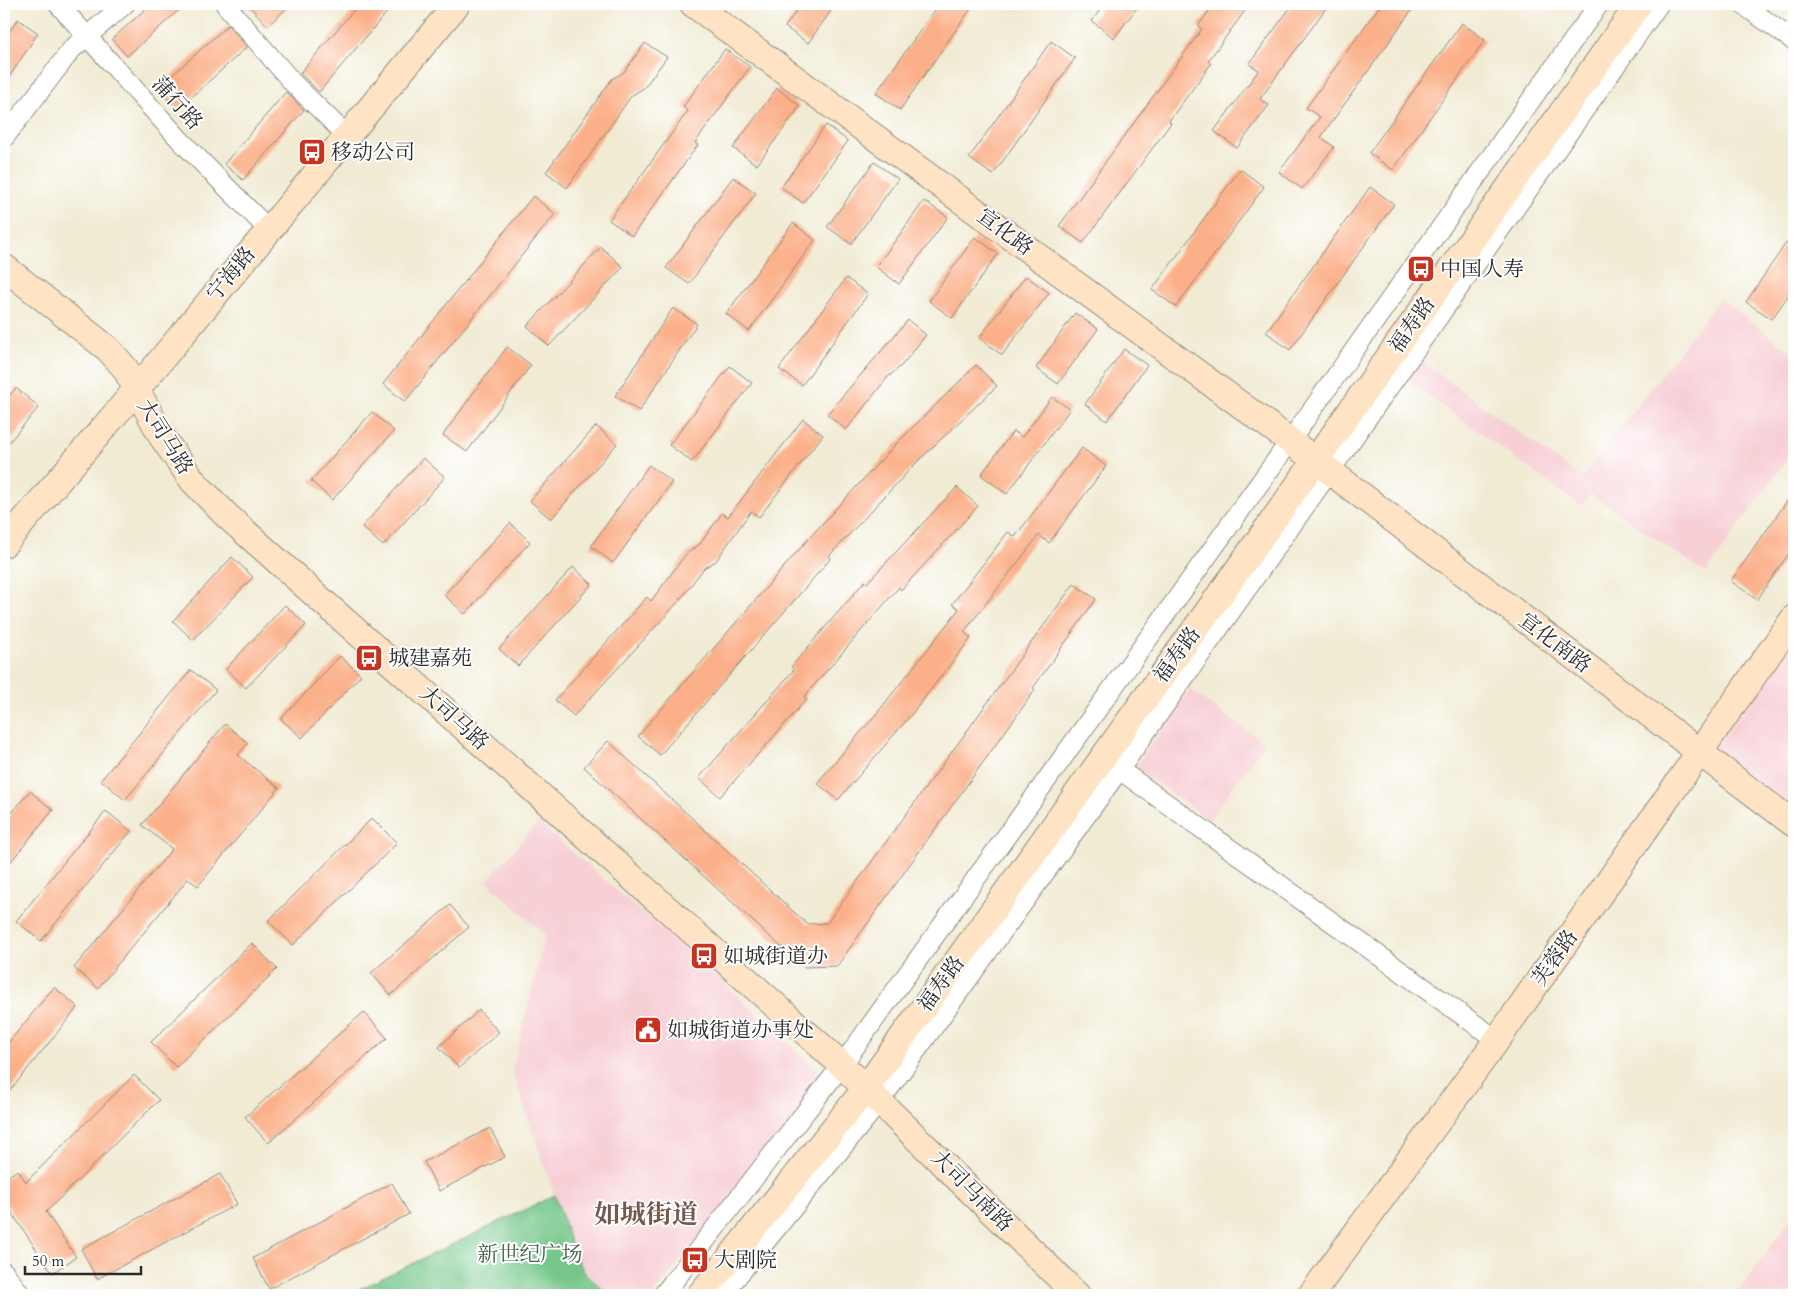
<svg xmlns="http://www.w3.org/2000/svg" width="1798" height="1299" font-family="Cardo,'Noto Serif SC',serif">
<rect width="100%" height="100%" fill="#fff"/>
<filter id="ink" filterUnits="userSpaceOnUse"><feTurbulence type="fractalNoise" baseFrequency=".02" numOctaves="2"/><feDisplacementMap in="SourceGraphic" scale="10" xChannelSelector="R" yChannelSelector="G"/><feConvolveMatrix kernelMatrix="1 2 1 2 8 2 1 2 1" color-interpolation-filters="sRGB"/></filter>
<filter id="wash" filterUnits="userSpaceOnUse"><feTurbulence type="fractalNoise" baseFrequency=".0096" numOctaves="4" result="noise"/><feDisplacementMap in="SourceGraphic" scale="20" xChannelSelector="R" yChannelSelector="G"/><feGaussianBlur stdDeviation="1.12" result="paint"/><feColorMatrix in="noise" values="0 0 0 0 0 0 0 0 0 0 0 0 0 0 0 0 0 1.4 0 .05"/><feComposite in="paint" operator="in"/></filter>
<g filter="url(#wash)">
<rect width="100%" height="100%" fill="#f1ebd4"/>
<g fill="#f7cfd5">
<polygon points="1720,298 1794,354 1794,449 1706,573 1591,494 1581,506 1407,380 1421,361 1582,478"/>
<polygon points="1794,645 1794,812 1714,749"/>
<polygon points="1190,690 1265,743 1209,820 1135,767"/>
<polygon points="538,822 731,990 820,1073 812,1096 653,1295 609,1295 585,1273 574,1254 512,1071 545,935 487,881"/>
<polygon points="1794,1214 1794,1295 1736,1295"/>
</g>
<polygon fill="#76c789" stroke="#50795a" points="555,1195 574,1254 585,1273 609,1295 347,1295"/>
<g id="blocks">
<g fill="#fbb089">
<polygon points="151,4 186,4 127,56 112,39"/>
<polygon points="247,4 291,4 268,26"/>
<polygon points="359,4 394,4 319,92 300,73"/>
<polygon points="801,4 836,4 808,43 785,27"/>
<polygon points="939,4 974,4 900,110 876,93"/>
<polygon points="1104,4 1140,4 1114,38 1092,21"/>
<polygon points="1214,4 1250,4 1208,61 1211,64 1169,121 1171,123 1083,243 1059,226 1202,29 1198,26"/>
<polygon points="1293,4 1329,4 1260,99 1269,105 1237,148 1214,131 1259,70 1249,64"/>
<polygon points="1381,4 1416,4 1321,137 1334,147 1302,189 1279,172 1320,117 1306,108"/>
<polygon points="18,19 38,33 4,85 4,40"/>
<polygon points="1462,23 1485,40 1393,170 1369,153"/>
<polygon points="228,25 247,47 177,110 158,88"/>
<polygon points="1051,41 1075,58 993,175 969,158"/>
<polygon points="645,43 667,57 644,88 632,95 567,188 546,172 612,79 624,72"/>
<polygon points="725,49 750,67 695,143 698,145 632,236 609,220 688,111 683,107"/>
<polygon points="777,88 800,106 757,165 733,148"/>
<polygon points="286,92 304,110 243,180 224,164"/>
<polygon points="826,125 848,141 803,203 781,187"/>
<polygon points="874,162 898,179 851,244 827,227"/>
<polygon points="1240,169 1264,187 1176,307 1152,290"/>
<polygon points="733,177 756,193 689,284 666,268"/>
<polygon points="1370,187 1394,204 1290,350 1266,332"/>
<polygon points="533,196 555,214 405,402 383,384"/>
<polygon points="924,201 948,217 899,284 876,267"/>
<polygon points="793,223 815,240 749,331 726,314"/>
<polygon points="975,237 998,254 952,318 929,301"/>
<polygon points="1786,243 1794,249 1794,287 1772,319 1746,302"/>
<polygon points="601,247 623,267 549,346 527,326"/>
<polygon points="1026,276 1049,293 1002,355 979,338"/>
<polygon points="846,278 868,294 802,385 779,369"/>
<polygon points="673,308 697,324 639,411 615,396"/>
<polygon points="1075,313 1098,329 1058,384 1036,368"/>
<polygon points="908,320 926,335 902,365 887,378 846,430 827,414"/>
<polygon points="507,347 531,365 467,452 443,435"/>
<polygon points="1124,349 1147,365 1107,421 1085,404"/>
<polygon points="976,365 997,386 915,464 829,556 831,558 660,755 638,736 809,538 895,445"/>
<polygon points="730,366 752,383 692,462 669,445"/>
<polygon points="16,388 39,407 4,448 4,402"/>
<polygon points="1052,397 1070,409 1007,494 981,475 1013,431 1022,437"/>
<polygon points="372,412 394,431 332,500 311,481"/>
<polygon points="803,419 823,435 759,517 751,511 716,561 704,568 679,601 574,716 555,700 647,597 651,601 686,554 700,544 722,513 728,517"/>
<polygon points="596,426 617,444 551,519 530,501"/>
<polygon points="1082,448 1106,466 1049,543 1039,535 964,632 971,638 911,715 838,800 817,783 878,712 959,609 952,604 1008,532 1015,537"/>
<polygon points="423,458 445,477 383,546 362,527"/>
<polygon points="649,465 672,482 613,563 591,546"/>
<polygon points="957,487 978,506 901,590 899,587 804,697 807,699 720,797 699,778 794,670 791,667 865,581 867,583"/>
<polygon points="1794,491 1794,546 1757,600 1731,581"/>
<polygon points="510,523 530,542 465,614 444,595"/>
<polygon points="232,557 253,577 193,640 173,621"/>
<polygon points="573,567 592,584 518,666 499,649"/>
<polygon points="1074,584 1096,599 1033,688 1035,690 837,966 803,967 584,767 608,741 807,924 827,923"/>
<polygon points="285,605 306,625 246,688 226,669"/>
<polygon points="340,656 361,675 302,738 281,719"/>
<polygon points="191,670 216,690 125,800 101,780"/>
<polygon points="225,724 248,743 238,755 279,788 198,886 188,879 98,988 74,968 172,849 142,825"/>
<polygon points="30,791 53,810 4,870 4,822"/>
<polygon points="106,811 131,831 41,941 16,921"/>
<polygon points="372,818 397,843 293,945 268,921"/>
<polygon points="450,905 469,927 391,995 371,973"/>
<polygon points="252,943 277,969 176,1067 151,1042"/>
<polygon points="54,987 78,1007 4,1098 4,1048"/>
<polygon points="479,1010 499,1032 459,1068 439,1047"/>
<polygon points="364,1012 387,1038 268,1143 245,1117"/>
<polygon points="134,1075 159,1100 46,1212 76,1257 52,1273 4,1201 4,1179 18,1170 26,1182"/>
<polygon points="490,1128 505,1157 439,1191 424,1162"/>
<polygon points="220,1174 237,1204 97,1279 81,1249"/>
<polygon points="392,1183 409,1214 269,1289 253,1258"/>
</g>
</g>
</g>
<g filter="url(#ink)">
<use href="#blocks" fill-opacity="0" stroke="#8e8b80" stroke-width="1"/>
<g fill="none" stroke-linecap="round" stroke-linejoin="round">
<g stroke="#8e8b80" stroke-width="21">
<g id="street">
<polyline points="58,4 181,141 268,229"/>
<polyline points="225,4 293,83 346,135"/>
<polyline points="1742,4 1794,41"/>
<polyline points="4,138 72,49 125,4"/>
<polyline points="1110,763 1497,1040"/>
<polyline points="4,1272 21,1295"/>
<polyline points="663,1295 842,1065 1290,441 1599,4"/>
<polyline points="722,1295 880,1101 1119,770 1659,4"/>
</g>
</g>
<g stroke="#8e8b80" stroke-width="28">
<g id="secondary">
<polyline points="693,4 1290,441 1794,824"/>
<polyline points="4,267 108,349 125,368 162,437 193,481 226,515 842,1065 1077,1295"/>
<polyline points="4,544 136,390 457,4"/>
<polyline points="700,1295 866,1088 1262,536 1639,4"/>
<polyline points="1311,1295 1497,1040 1794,618"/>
</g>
</g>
<use href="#street" stroke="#fff" stroke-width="19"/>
<use href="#secondary" stroke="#fee4c5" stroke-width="26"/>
</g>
</g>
<defs>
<g id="bus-square" transform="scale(1.4375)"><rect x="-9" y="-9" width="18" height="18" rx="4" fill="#c8321e" stroke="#fff"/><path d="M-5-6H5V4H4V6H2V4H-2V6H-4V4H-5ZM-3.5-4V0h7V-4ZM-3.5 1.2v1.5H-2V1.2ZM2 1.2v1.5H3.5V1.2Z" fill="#fff"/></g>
<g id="civic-square" transform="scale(1.4375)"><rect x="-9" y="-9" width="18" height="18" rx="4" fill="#c8321e" stroke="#fff"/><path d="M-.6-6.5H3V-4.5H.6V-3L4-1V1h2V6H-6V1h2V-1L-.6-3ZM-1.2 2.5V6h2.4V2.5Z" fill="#fff"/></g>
</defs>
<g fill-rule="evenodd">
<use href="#bus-square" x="312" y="152"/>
<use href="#bus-square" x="1421" y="269"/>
<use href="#bus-square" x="369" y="658"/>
<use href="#bus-square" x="704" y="956"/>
<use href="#civic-square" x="648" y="1030"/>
<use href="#bus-square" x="695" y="1260"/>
</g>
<g text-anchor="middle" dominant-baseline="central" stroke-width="4" stroke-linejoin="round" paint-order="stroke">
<g font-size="21" fill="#2b2b2b" stroke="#fff">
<text transform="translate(177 103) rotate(48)">蒲行路</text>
<text transform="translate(1005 232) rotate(36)">宣化路</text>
<text transform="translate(231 274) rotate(-51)">宁海路</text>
<text transform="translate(1412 325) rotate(-55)">福寿路</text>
<text transform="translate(165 437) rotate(58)">大司马路</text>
<text transform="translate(1555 643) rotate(37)">宣化南路</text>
<text transform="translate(1177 655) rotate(-54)">福寿路</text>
<text transform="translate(454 718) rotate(42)">大司马路</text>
<text transform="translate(1555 958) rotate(-55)">芙蓉路</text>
<text transform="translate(941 984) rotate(-54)">福寿路</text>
<text transform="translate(972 1191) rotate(45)">大司马南路</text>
</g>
<g font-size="21" fill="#2b2b2b" stroke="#fff" text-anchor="start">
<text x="331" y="152">移动公司</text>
<text x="1440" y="269">中国人寿</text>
<text x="388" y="658">城建嘉苑</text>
<text x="723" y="956">如城街道办</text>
<text x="667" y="1030">如城街道办事处</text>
<text x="714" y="1260">大剧院</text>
</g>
<g font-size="21" fill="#45624c" stroke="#fff">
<text x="530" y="1254">新世纪广场</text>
</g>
<g font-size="26" font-weight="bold" fill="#745a4c" stroke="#fff">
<text x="646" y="1214">如城街道</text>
</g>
</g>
<rect width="1798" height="1299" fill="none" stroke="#fff" stroke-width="20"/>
<path d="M25 1266v8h116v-8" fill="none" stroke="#2b2b2b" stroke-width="2.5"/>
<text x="32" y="1266" font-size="15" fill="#2b2b2b" stroke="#ffffff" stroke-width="4" paint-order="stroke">50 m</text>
</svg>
